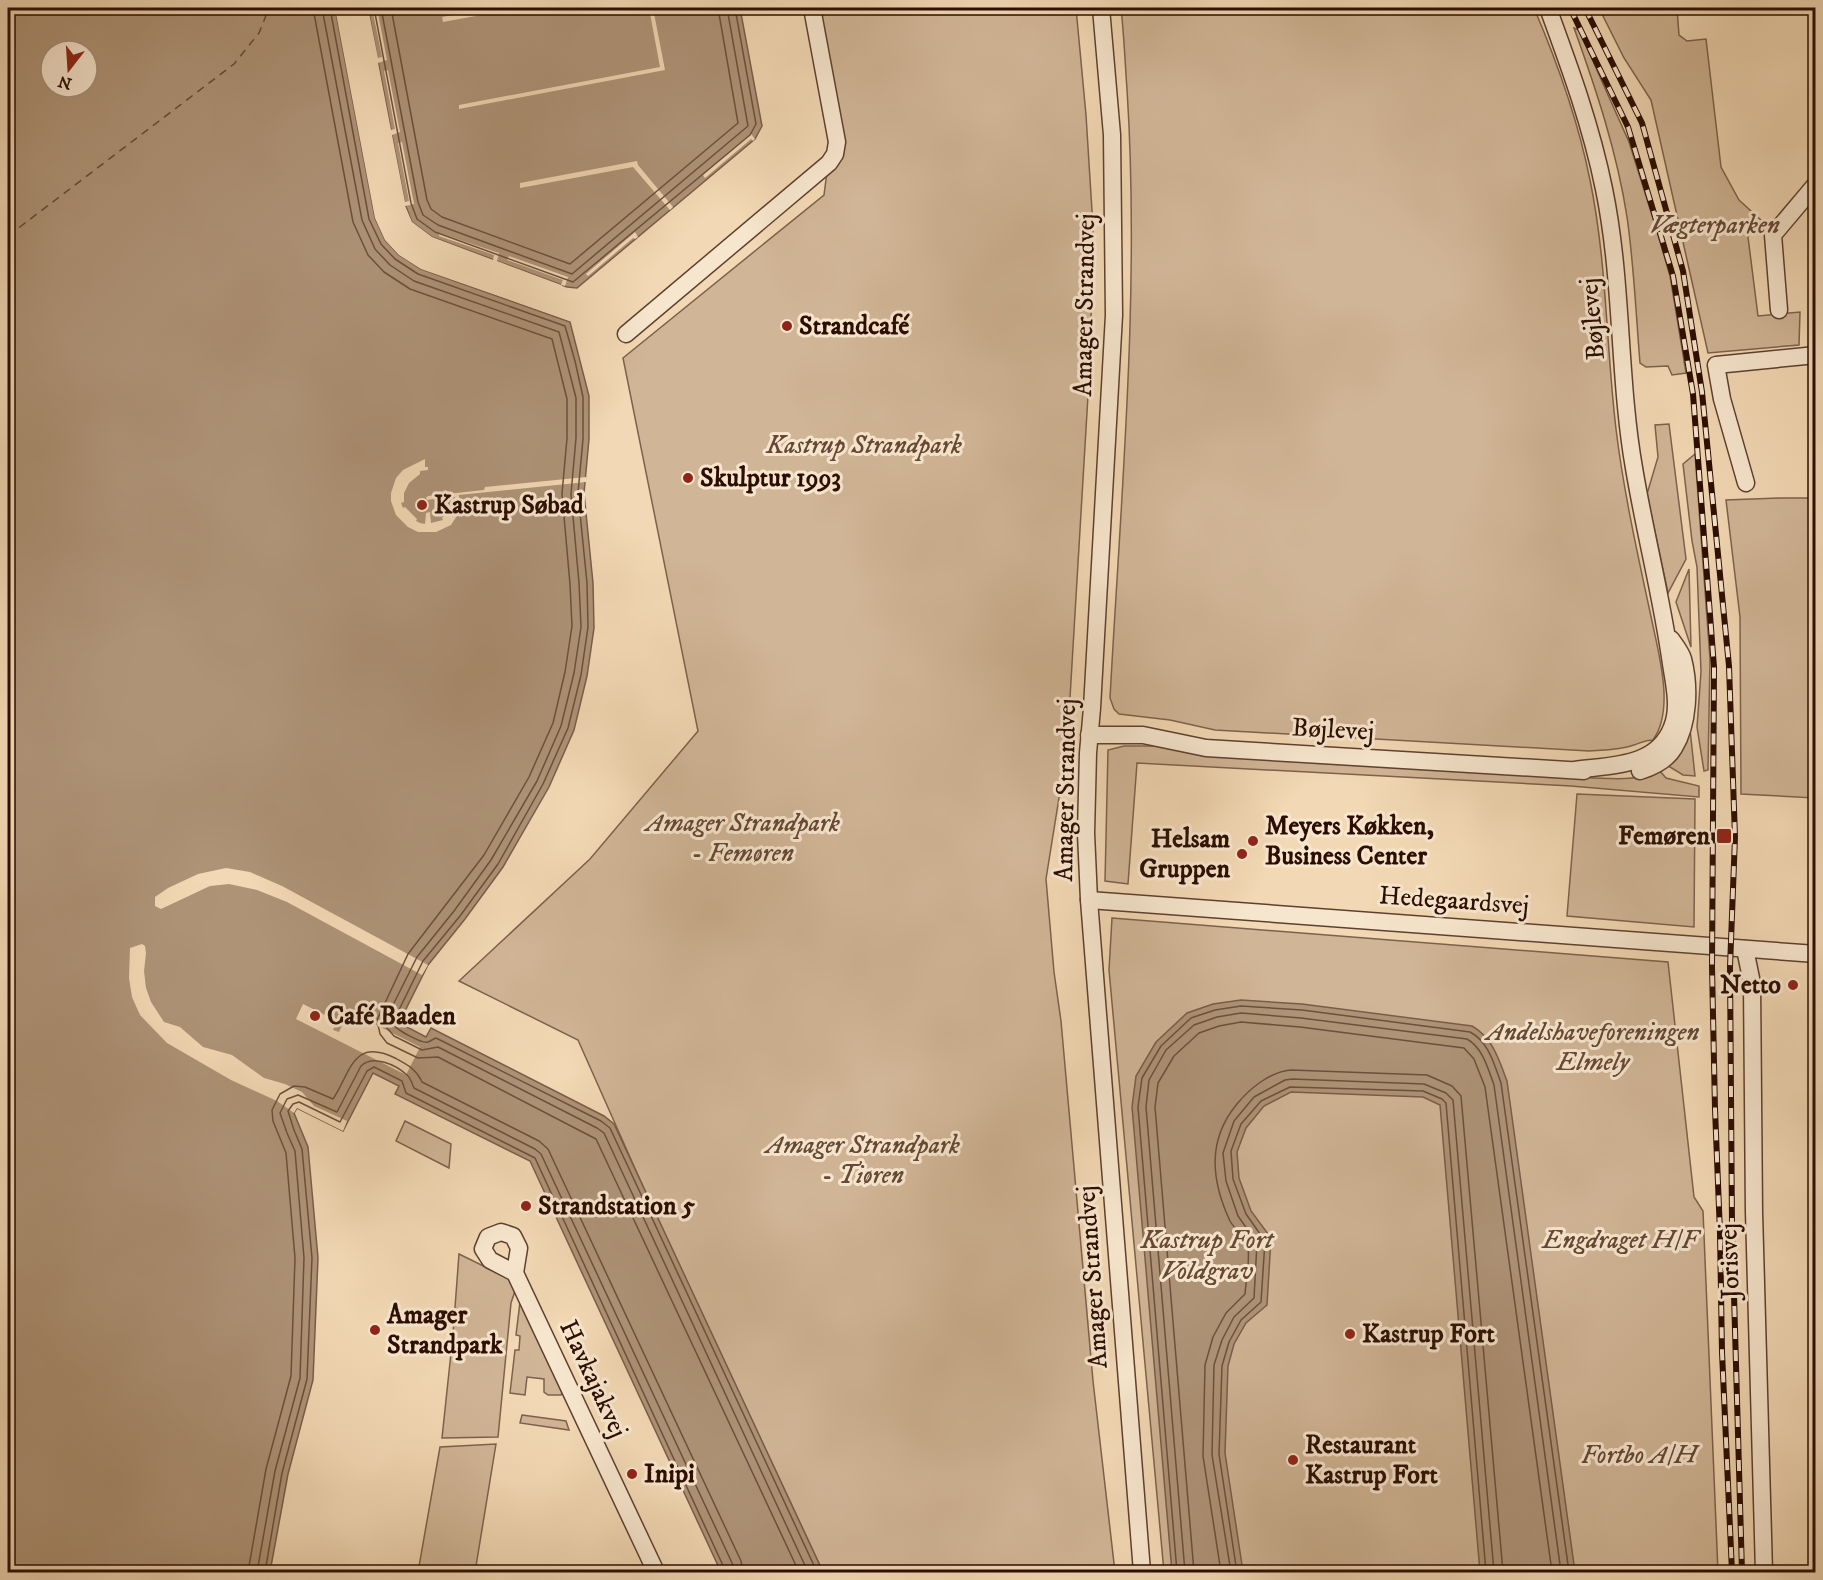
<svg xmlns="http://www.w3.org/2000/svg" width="1823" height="1580" font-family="'IM FELL DW Pica',serif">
<rect width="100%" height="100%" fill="#f2d8b4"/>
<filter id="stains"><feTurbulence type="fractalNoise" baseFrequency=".00333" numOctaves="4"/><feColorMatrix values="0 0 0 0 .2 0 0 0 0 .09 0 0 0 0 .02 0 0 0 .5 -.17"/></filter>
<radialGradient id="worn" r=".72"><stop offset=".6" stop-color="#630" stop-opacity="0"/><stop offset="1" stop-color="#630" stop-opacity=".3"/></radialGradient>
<g fill="#d0b596" stroke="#7e614c" stroke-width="1.5">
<polygon points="813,8 1076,8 1086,115 1093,227 1090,362 1067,748 1046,879 1054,972 1061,1021 1093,1381 1115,1572 823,1572 649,1200 578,1040 459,981 590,859 698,731 623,358 824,195 830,148"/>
<path d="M1121,8H1534C1558,64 1578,120 1590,180C1607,262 1606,346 1616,429C1624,495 1639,560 1653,626C1660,659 1674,711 1653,740C1644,740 1641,743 1634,745C1620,750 1604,750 1589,751L1215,730L1170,720L1119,714L1114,709L1110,698C1121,495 1140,292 1127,89C1125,62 1124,35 1121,8Z"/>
<polygon points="1599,8 1677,8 1679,35 1687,41 1706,39 1721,167 1739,200 1761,220 1748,237 1758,316 1800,312 1799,345 1708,353 1651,100 1624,58"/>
<path d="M1574,28L1579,30L1629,142L1656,228L1670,276L1686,373L1672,375L1668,366L1646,367L1640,363C1636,315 1634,265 1627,217C1617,152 1596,89 1574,28Z"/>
<polygon points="1669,424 1686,559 1668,593 1647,494 1658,457 1655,425"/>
<polygon points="1695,454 1710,659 1708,770 1704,771 1697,727 1701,672 1697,567 1692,541 1683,464"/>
<polygon points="1779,498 1815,498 1815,798 1741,794 1740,617 1726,500"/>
<polygon points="1689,569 1691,647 1676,602"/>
<polygon points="1689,720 1695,776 1683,775 1665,764"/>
<path d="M1124,746H1157L1204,756L1594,778C1618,779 1637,781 1659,770L1666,778L1699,786V797L1571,786L1137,763L1128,884L1105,881L1108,750Z"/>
<polygon points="1577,794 1695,799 1694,927 1567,916"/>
<polygon points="1112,918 1668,962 1694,1197 1703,1211 1718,1572 1164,1572 1109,970"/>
<polygon points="405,1121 451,1144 449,1168 396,1141"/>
<polygon points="459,1254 512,1280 516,1288 511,1303 498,1437 442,1438 453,1334"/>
<polygon points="520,1302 563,1392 561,1395 548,1395 544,1392 544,1379 527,1377 525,1395 510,1393 515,1350 519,1350 520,1336 516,1335"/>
<polygon points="522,1415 566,1421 569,1430 520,1423"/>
<polygon points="496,1444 475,1572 418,1572 440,1447"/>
</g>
<g fill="#ae9377" stroke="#7a5d48" stroke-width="1.5" fill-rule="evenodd">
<path d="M8,8H335L375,218L385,240L399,255L421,269L570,322L589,396V439L584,493L593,583L594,628L587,676L574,730L549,787L503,867L465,919L428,965L399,1023L426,1037L431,1028L604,1116L614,1124L823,1572H721L530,1161L395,1094L399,1086L373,1073L343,1131L297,1108L294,1113L308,1147L318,1258L313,1380L288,1474L270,1572H8ZM51,51H87V87H51Z"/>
<polygon points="368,8 740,8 762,126 755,139 577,288 567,287 432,237 412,222 405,204"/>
<path d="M1241,1000L1302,1004L1472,1026C1493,1038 1499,1060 1507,1081L1575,1572H1480L1440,1105L1423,1097L1291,1092L1264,1106L1246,1128L1237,1152L1239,1178L1251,1211L1271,1238L1267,1305L1246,1323L1234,1344L1228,1366L1225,1453L1242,1565L1247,1572H1172L1132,1107L1136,1076L1156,1042L1187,1013L1213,1004Z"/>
</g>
<g fill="#f2d8b4">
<polygon points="335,8 339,8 378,217 388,238 400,252 423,266 571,319 573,322 421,269 399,255 385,240 375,218"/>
<polygon points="365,8 368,8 378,58 382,57 372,8 377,8 387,60 378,63 391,130 395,129 384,71 388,70 400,132 392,135 405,202 409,201 398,143 402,142 414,204 405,206 412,222 432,237 493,260 494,255 439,236 439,233 499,253 497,261 561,285 563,280 507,260 509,256 568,277 565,286 562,285 561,288 431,240 410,224 402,205"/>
<polygon points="492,8 520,8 443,22 442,17"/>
<polygon points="649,8 653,8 665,70 459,109 459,105 660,67"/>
<polygon points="751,134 755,139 753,141 751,139 705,178 703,175"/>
<polygon points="637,161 638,165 673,207 670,210 633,167 520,188 520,183"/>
<polygon points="635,232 638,237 635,239 633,238 588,276 586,274"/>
<polygon points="425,459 425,467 428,467 428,470 420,471 420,474 409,483 404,493 404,502 401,503 403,508 405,507 417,519 416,521 420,523 425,524 426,513 430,512 431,523 443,520 442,518 451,508 455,498 454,496 427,500 426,498 428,496 484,490 485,487 586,477 586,482 459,495 459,499 463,499 463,503 460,511 451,525 436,532 418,532 408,527 396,515 391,501 391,493 396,478 403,470"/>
<polygon points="226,868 250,872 282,886 428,965 422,975 287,902 257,890 229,884 210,886 161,909 155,906 155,897 168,888 198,874"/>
<polygon points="142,944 145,946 146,953 144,971 146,988 151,1002 164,1022 180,1027 203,1047 232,1055 264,1078 285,1084 302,1092 314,1106 347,1121 343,1131 297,1108 294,1113 277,1101 231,1080 167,1043 140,1015 132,997 129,978 130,948"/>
<polygon points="303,1004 337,1021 333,1030 339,1032 349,1011 420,1047 406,1075 296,1019"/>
</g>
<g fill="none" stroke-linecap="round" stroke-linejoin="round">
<g stroke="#6c503c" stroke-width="1.5">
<polyline points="313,8 353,222 368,255 384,272 410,289 552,339 567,399 567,438 562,494 570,584 572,626 565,672 553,723 529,777 484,855 408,954 377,1020 380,1034 387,1043 418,1058 438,1057 596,1139 799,1572"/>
<polyline points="322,8 362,220 375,249 390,265 414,281 559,332 576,398 576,438 571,494 579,583 581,627 574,673 561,726 537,781 491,860 454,911 417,957 387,1017 387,1028 394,1036 422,1050 438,1047 597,1128 604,1133 808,1572"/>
<path d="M330,8L369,219L381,244L395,259L418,274L565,326L575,361L583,397V439L578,493L587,583L588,627L581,675L568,728L543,784L498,864L460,916L423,961L394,1020V1025C397,1030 422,1044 428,1042C431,1041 433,1039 436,1038L601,1121L610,1128L817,1572"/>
<polyline points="374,8 411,203 417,219 435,232 573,282 750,135 756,124 735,8"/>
<polyline points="381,8 418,202 423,215 438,225 572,274 748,126 727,8"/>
<polyline points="391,8 427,200 431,209 442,217 570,264 738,123 718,8"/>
<path d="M248,1572L266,1469L291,1376L295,1258L286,1153L273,1121L272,1110L280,1094L294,1086L305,1087L333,1099C351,1072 353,1037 395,1058C408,1065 416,1069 422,1082L539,1141L548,1149L741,1561L743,1572"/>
<path d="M257,1572L275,1471L300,1378L304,1258L295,1151L287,1133L280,1113L287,1099L298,1095L337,1112L361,1066C373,1054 396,1065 407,1075C411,1078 412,1084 414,1088L535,1149L541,1154L733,1565L734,1572"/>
<polyline points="265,1572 282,1473 307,1379 312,1258 302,1149 294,1130 288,1111 293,1104 299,1102 340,1122 367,1071 374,1067 402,1081 406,1093 535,1158 726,1572"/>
<path d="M1177,1572L1138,1107L1142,1078L1161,1046L1191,1018L1215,1010L1241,1006L1302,1010L1470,1032C1489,1042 1494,1064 1501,1083L1569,1572"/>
<path d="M1185,1572L1146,1107L1149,1080L1166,1050L1194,1025L1217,1017L1241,1013L1301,1018L1467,1039C1483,1048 1488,1069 1494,1085L1561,1572"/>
<polyline points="1194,1572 1155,1107 1158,1083 1174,1056 1199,1033 1219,1026 1241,1022 1300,1027 1464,1048 1474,1059 1485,1087 1552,1572"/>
<path d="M1221,1572L1203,1456L1205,1365L1213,1337L1226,1313L1245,1294C1246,1280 1250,1262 1248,1248C1247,1238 1235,1230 1230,1221C1211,1180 1207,1140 1237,1104C1250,1088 1270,1072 1291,1070L1427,1075L1452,1086L1461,1096L1503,1572"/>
<polyline points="1231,1572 1212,1455 1214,1365 1222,1340 1234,1317 1254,1298 1257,1243 1238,1216 1226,1181 1223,1153 1234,1121 1254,1097 1285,1080 1292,1079 1424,1084 1446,1093 1453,1100 1494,1572"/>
<polyline points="1240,1572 1236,1566 1219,1454 1222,1366 1229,1342 1241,1320 1261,1302 1265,1241 1246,1214 1233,1179 1231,1151 1241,1124 1261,1101 1290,1087 1423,1091 1442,1099 1446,1103 1486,1572"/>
</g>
<polyline stroke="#664937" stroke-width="1.5" stroke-dasharray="8 6" stroke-linecap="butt" points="8,236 234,64 259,33 269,8"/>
<g stroke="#5d402e" stroke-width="19">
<g id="minor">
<polyline points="1101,8 1112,135 1114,315 1092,708 1088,753 1086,833 1089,900 1142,1572"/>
<path d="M1548,8C1570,68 1591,125 1604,189C1623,281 1618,376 1634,468C1645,534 1662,598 1671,664C1674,683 1680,708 1672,727C1657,767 1611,765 1575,770"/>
<polyline points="1779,310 1773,235 1816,184"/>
<polyline points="626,334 829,163 835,154 837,142 812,8"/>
<polyline points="1746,483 1722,399 1716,365 1816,355"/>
<polyline points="1089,735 1143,735 1206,748 1584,771"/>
<path d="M1640,771C1653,767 1667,760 1674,748C1689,724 1690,686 1683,659C1681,652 1675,645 1671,639"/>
<polyline points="1089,900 1816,954"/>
<polyline points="1745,949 1752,983 1754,1212 1764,1572"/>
<polyline points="515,1273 490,1260 483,1249 488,1237 501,1232 513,1236 519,1248 515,1273 656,1572"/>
</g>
</g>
<use href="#minor" stroke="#f7e6ce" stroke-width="16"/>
<g stroke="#2b0d02" stroke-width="6">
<g id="rail">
<polyline points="1570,8 1628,127 1673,276 1693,394 1714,667 1712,967 1715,1109 1720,1233 1722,1352 1732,1572"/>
<polyline points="1585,8 1642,123 1683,271 1702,392 1729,666 1735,837 1730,967 1732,1226 1742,1572"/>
</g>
</g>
<use href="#rail" stroke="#f7e6ce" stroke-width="4" stroke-dasharray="11" stroke-linecap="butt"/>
</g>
<g fill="#8f2418" stroke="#f7e6ce" stroke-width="2">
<circle cx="787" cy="326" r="6"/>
<circle cx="688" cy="478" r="6"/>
<circle cx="422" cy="505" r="6"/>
<rect x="1716" y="828" width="16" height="16" rx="3"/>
<circle cx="1253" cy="841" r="6"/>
<circle cx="1242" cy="854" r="6"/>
<circle cx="1793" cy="985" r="6"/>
<circle cx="315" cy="1016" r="6"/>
<circle cx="526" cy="1206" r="6"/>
<circle cx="375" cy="1330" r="6"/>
<circle cx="1350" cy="1334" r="6"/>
<circle cx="1293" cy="1460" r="6"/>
<circle cx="632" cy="1474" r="6"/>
</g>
<g text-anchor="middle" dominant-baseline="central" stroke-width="6" stroke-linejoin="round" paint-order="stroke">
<g font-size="26" font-style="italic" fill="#654836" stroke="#f7e6ce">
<text x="1715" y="225">Vægterparken</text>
<text x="864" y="445">Kastrup Strandpark</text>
<text x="743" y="823">Amager Strandpark<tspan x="743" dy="30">- Femøren</tspan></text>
<text x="1593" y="1032">Andelshaveforeningen<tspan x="1593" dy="30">Elmely</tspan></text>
<text x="863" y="1145">Amager Strandpark<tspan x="863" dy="30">- Tiøren</tspan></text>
<text x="1620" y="1240">Engdraget H/F</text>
<text x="1639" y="1455">Fortbo A/H</text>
</g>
<g font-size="26" fill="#2b0d02" stroke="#f7e6ce">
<text transform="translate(1085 305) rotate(-89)">Amager Strandvej</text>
<text transform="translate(1593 319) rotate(-95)">Bøjlevej</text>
<text transform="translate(1333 730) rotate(3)">Bøjlevej</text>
<text transform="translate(1066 790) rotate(-89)">Amager Strandvej</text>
<text transform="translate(1454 901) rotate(4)">Hedegaardsvej</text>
<text transform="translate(1730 1261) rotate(-92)">Jorisvej</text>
<text transform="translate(1093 1277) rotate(-94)">Amager Strandvej</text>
<text transform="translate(593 1379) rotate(65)">Havkajakvej</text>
</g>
<g font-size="26" font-weight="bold" fill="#2b0d02" stroke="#f7e6ce" text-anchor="start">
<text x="799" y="326">Strandcafé</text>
<text x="700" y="478">Skulptur 1993</text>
<text x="434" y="505">Kastrup Søbad</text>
<text x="1265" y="826">Meyers Køkken,<tspan x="1265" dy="30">Business Center</tspan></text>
<text x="1710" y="836" text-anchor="end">Femøren</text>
<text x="1230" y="839" text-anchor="end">Helsam<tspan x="1230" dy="30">Gruppen</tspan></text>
<text x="1781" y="985" text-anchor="end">Netto</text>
<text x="327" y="1016">Café Baaden</text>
<text x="538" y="1206">Strandstation 5</text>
<text x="387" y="1315">Amager<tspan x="387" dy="30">Strandpark</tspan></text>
<text x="1362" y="1334">Kastrup Fort</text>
<text x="1305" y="1445">Restaurant<tspan x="1305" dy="30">Kastrup Fort</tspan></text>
<text x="644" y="1474">Inipi</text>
</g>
<g font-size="27" font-style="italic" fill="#664937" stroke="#f7e6ce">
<text x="1207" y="1240">Kastrup Fort<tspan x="1207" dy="31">Voldgrav</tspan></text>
</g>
</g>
<rect width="1823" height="1580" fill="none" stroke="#f2d8b4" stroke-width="30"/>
<rect x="9" y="9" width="1805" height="1562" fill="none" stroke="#2b0d02" stroke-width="3"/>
<rect x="15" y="15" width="1793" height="1550" fill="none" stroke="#2b0d02" stroke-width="1.5"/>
<g transform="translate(69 69) rotate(197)"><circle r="28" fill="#f7e6ce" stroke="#a58f7c" stroke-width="1.5"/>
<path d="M0-4.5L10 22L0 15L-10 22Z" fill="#8f2418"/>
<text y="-9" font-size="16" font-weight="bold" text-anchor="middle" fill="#2b0d02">N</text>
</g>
<rect width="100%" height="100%" filter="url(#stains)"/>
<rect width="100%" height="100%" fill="url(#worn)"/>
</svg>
